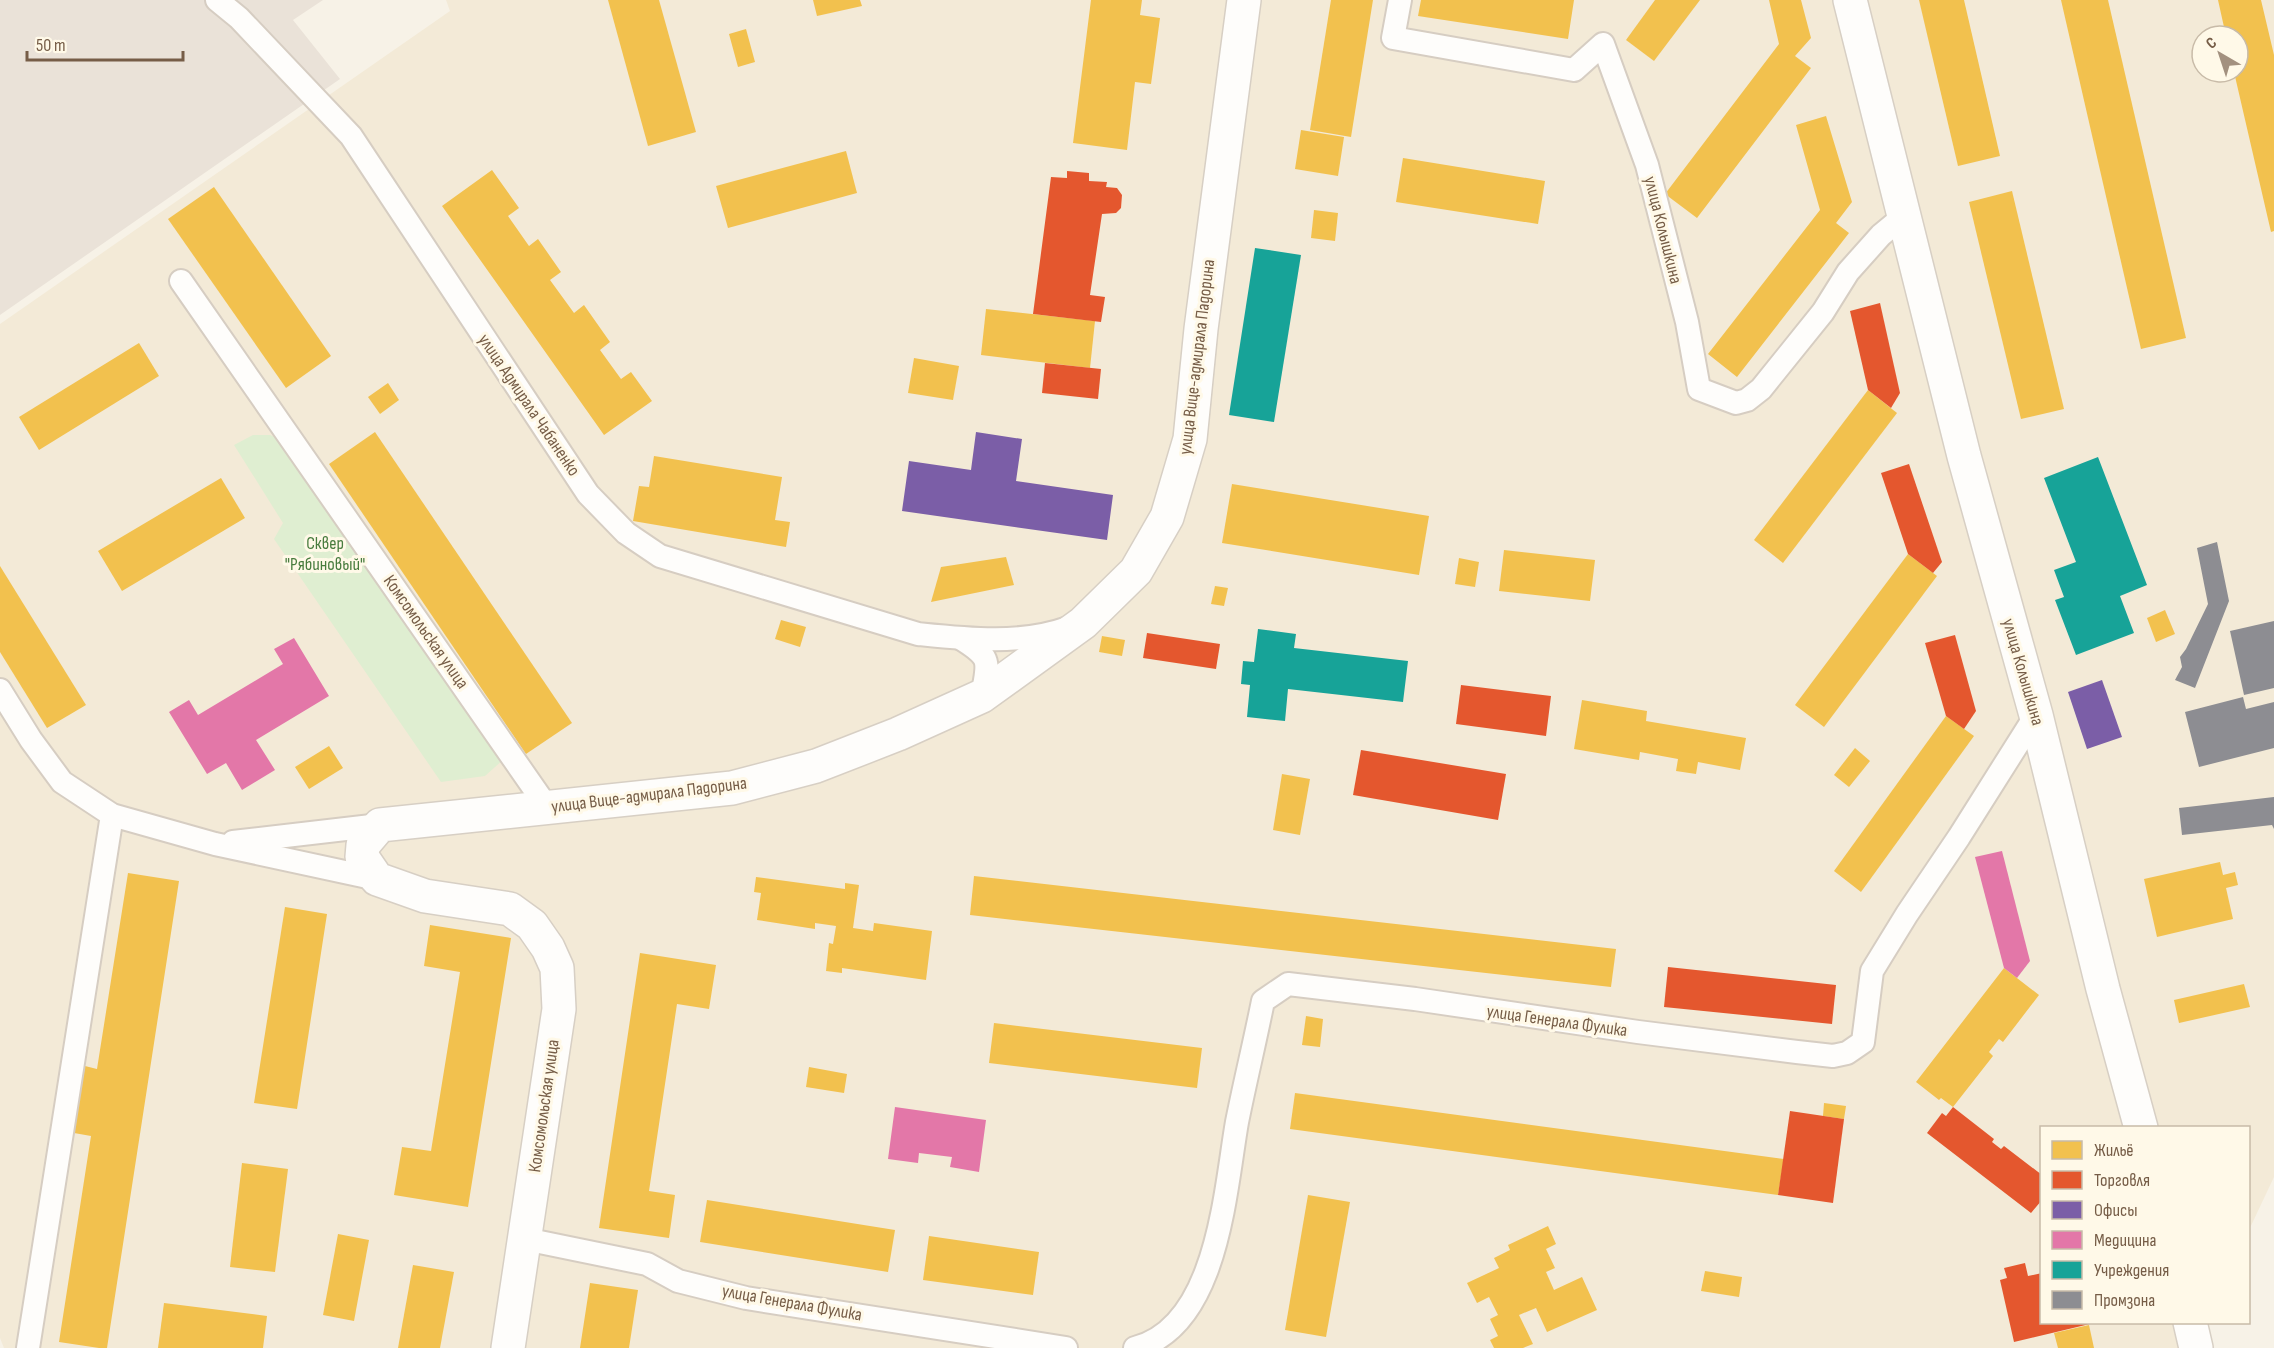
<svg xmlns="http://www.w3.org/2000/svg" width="2274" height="1348" font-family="'Sofia Sans Condensed',sans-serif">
<rect width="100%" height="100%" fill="#f7f2e7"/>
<path fill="#f3ead7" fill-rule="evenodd" d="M446,0H2274V1177L2249,1230L2248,1128H2042V1322L2203,1323L2191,1348H4L0,1338V324L450,11ZM2202,36H2238V72H2202Z"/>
<polygon fill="#eae2d8" points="0,0 323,0 293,20 340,79 0,315"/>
<polygon fill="#dfeed1" points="253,435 270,435 284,441 504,759 485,776 441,782 274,539 283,523 234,445"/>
<g fill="#f2c14e">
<polygon points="608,0 659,0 696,132 648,146"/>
<polygon points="813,0 860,0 862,6 817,16"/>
<polygon points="1091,0 1142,0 1140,15 1160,18 1151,84 1135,82 1127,150 1073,143"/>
<polygon points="1331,0 1373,0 1351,137 1310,130"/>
<polygon points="1421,0 1574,0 1568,39 1418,16"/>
<polygon points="1655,0 1700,0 1654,61 1626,40"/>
<polygon points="1769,0 1801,0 1811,38 1795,56 1811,68 1697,218 1665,194 1779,44"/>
<polygon points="1919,0 1964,0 2000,156 1958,166"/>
<polygon points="2061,0 2108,0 2186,338 2141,349"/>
<polygon points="2218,0 2261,0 2274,55 2274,231 2271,232 2234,72 2238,72 2238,36 2226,36"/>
<polygon points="746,29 755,62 738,67 729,34"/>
<polygon points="1826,116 1852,202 1836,223 1849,233 1737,377 1708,354 1820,210 1796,125"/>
<polygon points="1301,130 1344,137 1338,176 1295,169"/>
<polygon points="846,151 857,193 728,228 716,186"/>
<polygon points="1403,158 1545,181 1538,224 1396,202"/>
<polygon points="492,170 519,208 508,216 529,246 538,239 561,272 550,280 574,313 584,305 610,342 600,350 621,379 631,372 652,401 604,435 442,206"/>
<polygon points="214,187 331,356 286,388 168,219"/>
<polygon points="2012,191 2064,409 2021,419 1969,202"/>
<polygon points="1314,210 1338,213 1335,241 1311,238"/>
<polygon points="986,309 1095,321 1090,368 981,355"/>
<polygon points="139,343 159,376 39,450 19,417"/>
<polygon points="914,358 959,366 953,400 908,393"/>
<polygon points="388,383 399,400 380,414 368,397"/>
<polygon points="1868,390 1897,413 1783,563 1754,540"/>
<polygon points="375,432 572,723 526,754 329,464"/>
<polygon points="654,456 782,477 775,520 790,522 786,547 633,521 639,486 649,487"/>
<polygon points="221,478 245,518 122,591 98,551"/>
<polygon points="1232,484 1429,516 1419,575 1222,543"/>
<polygon points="1504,550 1595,560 1590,601 1499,591"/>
<polygon points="1908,554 1937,576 1824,727 1795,705"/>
<polygon points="1006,557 1014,585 931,602 941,567"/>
<polygon points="1459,558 1479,562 1475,587 1455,584"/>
<polygon points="0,566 86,705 47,728 0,652"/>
<polygon points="1215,586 1228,588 1224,606 1211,604"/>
<polygon points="2165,610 2175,634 2156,642 2147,618"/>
<polygon points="781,620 806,627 800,647 775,639"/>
<polygon points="1102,636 1125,640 1122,656 1099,652"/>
<polygon points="1582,700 1647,711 1646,721 1746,738 1740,770 1698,762 1696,774 1676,771 1678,759 1640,752 1639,760 1574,749"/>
<polygon points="1946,716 1974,736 1861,892 1834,871"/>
<polygon points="329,746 343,768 309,789 295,767"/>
<polygon points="1855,748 1870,761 1849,787 1834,775"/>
<polygon points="1282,774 1310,779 1300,835 1273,830"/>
<polygon points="2220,862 2223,875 2235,872 2238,885 2226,888 2233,919 2157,937 2144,879"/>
<polygon points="128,873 179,881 107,1348 99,1348 59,1342 91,1136 74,1133 85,1066 97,1069"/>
<polygon points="974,876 1616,949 1611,987 970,915"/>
<polygon points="756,877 845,889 845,883 859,885 853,928 873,931 874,923 932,931 926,980 842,968 842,973 826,971 829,943 833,944 836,926 815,923 815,929 757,920 761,893 754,892"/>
<polygon points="285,907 327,914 297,1109 254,1103"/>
<polygon points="430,925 511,938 468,1207 394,1195 402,1147 431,1151 460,972 424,966"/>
<polygon points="640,953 716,965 709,1009 677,1004 649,1191 675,1195 669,1238 599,1228"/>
<polygon points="2004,968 2039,995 2003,1042 1999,1039 1989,1052 1993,1056 1953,1107 1941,1098 1939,1100 1916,1082"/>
<polygon points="2244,984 2250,1007 2179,1023 2174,1000"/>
<polygon points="1306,1016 1323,1019 1320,1047 1302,1045"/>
<polygon points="994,1023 1202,1048 1197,1088 989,1063"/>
<polygon points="809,1067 847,1074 844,1093 806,1087"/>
<polygon points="1295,1093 1784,1159 1778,1195 1290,1129"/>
<polygon points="1824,1103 1846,1106 1844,1119 1823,1116"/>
<polygon points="242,1163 288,1169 275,1272 230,1267"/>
<polygon points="1308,1195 1350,1202 1326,1337 1285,1330"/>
<polygon points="707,1200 895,1230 888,1272 700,1242"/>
<polygon points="1548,1226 1556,1244 1546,1249 1555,1268 1546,1272 1554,1290 1582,1277 1597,1310 1547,1332 1536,1308 1519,1315 1533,1344 1523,1348 1494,1348 1490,1340 1498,1336 1490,1319 1498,1315 1489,1297 1477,1303 1467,1283 1499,1268 1494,1258 1510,1250 1508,1245"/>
<polygon points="338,1234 369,1240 354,1321 323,1315"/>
<polygon points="929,1236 1039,1252 1033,1295 923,1280"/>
<polygon points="413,1265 454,1272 440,1348 398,1348"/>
<polygon points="1705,1271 1742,1277 1739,1297 1701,1291"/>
<polygon points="590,1283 638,1290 629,1348 580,1348"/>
<polygon points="164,1303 267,1316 263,1348 158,1348"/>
<polygon points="2089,1325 2094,1348 2058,1348 2054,1333"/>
</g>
<g fill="#e4572e">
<polygon points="1067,171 1089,173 1089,181 1107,182 1106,187 1117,188 1122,195 1121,208 1116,213 1102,214 1090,295 1105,297 1101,322 1033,314 1051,177 1067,178"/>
<polygon points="1880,303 1900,393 1891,408 1868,390 1850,311"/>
<polygon points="1045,363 1101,369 1098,399 1042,393"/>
<polygon points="1909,464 1942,562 1933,573 1908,554 1881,473"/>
<polygon points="1147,633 1220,644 1216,669 1143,658"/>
<polygon points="1955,635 1976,711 1964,729 1946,716 1925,643"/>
<polygon points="1461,685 1551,696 1546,736 1456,724"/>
<polygon points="1361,750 1506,774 1498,820 1353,795"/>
<polygon points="1668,967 1836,985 1832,1024 1664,1007"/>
<polygon points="1953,1107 1994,1139 1992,1142 2001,1149 2004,1146 2042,1175 2042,1200 2031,1213 1927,1133 1942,1113 1946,1116"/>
<polygon points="1790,1111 1844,1119 1833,1203 1778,1195"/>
<polygon points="2025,1263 2028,1276 2042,1273 2042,1322 2094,1323 2014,1342 2000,1280 2007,1278 2004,1268"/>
</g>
<g fill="#7b5ea7">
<polygon points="976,432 1022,439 1016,481 1113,495 1107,540 902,511 909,461 971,470"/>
<polygon points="2102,680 2122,737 2087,749 2068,692"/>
</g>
<g fill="#e377a8">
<polygon points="294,638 329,696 256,740 275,770 242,790 226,763 207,774 169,712 189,700 198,715 283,664 274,649"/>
<polygon points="2002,851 2030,961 2017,978 2004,968 1975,857"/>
<polygon points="895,1107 986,1120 979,1172 950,1167 952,1157 919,1153 918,1163 888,1159"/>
</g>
<g fill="#17a398">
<polygon points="1255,248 1301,255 1274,422 1229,415"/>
<polygon points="2098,457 2147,585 2120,596 2134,633 2076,655 2055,600 2064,597 2054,570 2076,562 2044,478"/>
<polygon points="1258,629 1296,634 1294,648 1408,661 1403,702 1288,689 1285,721 1247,717 1250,685 1241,684 1243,661 1254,662"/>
</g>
<g fill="#8d8d92">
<polygon points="2217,542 2229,601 2195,688 2175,680 2182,667 2180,657 2186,649 2208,604 2197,548"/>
<polygon points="2274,621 2274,688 2244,695 2230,631"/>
<polygon points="2243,697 2246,709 2274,702 2274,748 2199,767 2185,712"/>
<polygon points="2274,797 2274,829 2272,825 2182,835 2179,808"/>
</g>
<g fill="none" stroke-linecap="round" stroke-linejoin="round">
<g stroke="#d6cdc2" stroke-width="26">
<g id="street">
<path d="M217,0L239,18L351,136L588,494L626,533L660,556L918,634C967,639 1020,645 1068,628"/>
<polyline points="1400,0 1393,38 1574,70 1603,44 1647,165 1687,322 1699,389 1736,403 1747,400 1761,389 1823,312 1848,272 1881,235 1904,216"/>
<polyline points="181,281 547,807"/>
<path d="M960,638C992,658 989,660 982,696"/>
<polyline points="0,690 31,740 62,782 112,815 215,844 377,879"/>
<polyline points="233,842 380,825"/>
<polyline points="525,1239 647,1264 678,1281 746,1298 1066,1348"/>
<polyline points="28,1348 112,815"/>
<path d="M1135,1348C1218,1327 1225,1190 1237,1122C1245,1082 1255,1041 1263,1001L1288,984L1415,999L1638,1032L1797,1052L1833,1056L1847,1053L1863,1042L1872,971L1907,914L1959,837L2036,715"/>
</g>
</g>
<g stroke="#d7cfc4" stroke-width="36">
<g id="secondary">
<polyline points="1850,0 1964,456 2036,715 2103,989 2141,1128"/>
<polyline points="2190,1322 2196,1348"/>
<polyline points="508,1348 559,1009 557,968 548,948 532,925 510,909 425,896 377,879 362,857 363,845 380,825 732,788 816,766 898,734 982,696 1083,623 1136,571 1167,517 1190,439 1201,329 1244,0"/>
</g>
</g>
<use href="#street" stroke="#fefdfb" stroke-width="22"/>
<use href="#secondary" stroke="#fefdfb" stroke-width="33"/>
</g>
<g text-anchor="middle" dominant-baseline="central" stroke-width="6" stroke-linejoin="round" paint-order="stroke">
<g font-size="18" fill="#765d47" stroke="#fff9e8">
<text transform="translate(1663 230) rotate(76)">улица Колышкина</text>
<text transform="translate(1197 357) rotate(-83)">улица Вице-адмирала Падорина</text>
<text transform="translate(529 405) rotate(56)">улица Адмирала Чабаненко</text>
<text transform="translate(426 632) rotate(55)">Комсомольская улица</text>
<text transform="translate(2023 672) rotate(74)">улица Колышкина</text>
<text transform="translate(649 795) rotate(-7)">улица Вице-адмирала Падорина</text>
<text transform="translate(1557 1021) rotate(8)">улица Генерала Фулика</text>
<text transform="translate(544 1106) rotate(-82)">Комсомольская улица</text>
<text transform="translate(792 1303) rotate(10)">улица Генерала Фулика</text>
</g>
<g font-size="18" fill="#487c3e" stroke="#fff9e8">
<text x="325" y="543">Сквер<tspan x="325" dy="21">"Рябиновый"</tspan></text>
</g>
</g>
<rect x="2040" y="1126" width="210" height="198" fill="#fff9e8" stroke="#c8bba8" stroke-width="1.5"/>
<rect x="2052" y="1141" width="30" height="18" fill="#f2c14e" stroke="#c8bba8" stroke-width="1.5"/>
<text x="2094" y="1156" font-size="18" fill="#765d47">Жильё</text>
<rect x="2052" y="1171" width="30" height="18" fill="#e4572e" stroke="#c8bba8" stroke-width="1.5"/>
<text x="2094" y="1186" font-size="18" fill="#765d47">Торговля</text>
<rect x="2052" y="1201" width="30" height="18" fill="#7b5ea7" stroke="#c8bba8" stroke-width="1.5"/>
<text x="2094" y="1216" font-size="18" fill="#765d47">Офисы</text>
<rect x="2052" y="1231" width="30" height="18" fill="#e377a8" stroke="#c8bba8" stroke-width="1.5"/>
<text x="2094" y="1246" font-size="18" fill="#765d47">Медицина</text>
<rect x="2052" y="1261" width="30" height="18" fill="#17a398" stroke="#c8bba8" stroke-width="1.5"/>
<text x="2094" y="1276" font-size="18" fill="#765d47">Учреждения</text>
<rect x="2052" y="1291" width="30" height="18" fill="#8d8d92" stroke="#c8bba8" stroke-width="1.5"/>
<text x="2094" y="1306" font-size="18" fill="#765d47">Промзона</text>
<g transform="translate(2220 54) rotate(321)"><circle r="28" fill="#fff9e8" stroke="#c8bba8" stroke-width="1.5"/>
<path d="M0-4.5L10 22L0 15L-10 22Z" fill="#a3917f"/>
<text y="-9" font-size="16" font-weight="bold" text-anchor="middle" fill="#765d47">С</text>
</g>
<path d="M27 51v9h156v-9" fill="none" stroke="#765d47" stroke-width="3"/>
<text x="36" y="51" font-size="18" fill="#765d47" stroke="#fff9e8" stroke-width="4.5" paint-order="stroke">50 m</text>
</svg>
